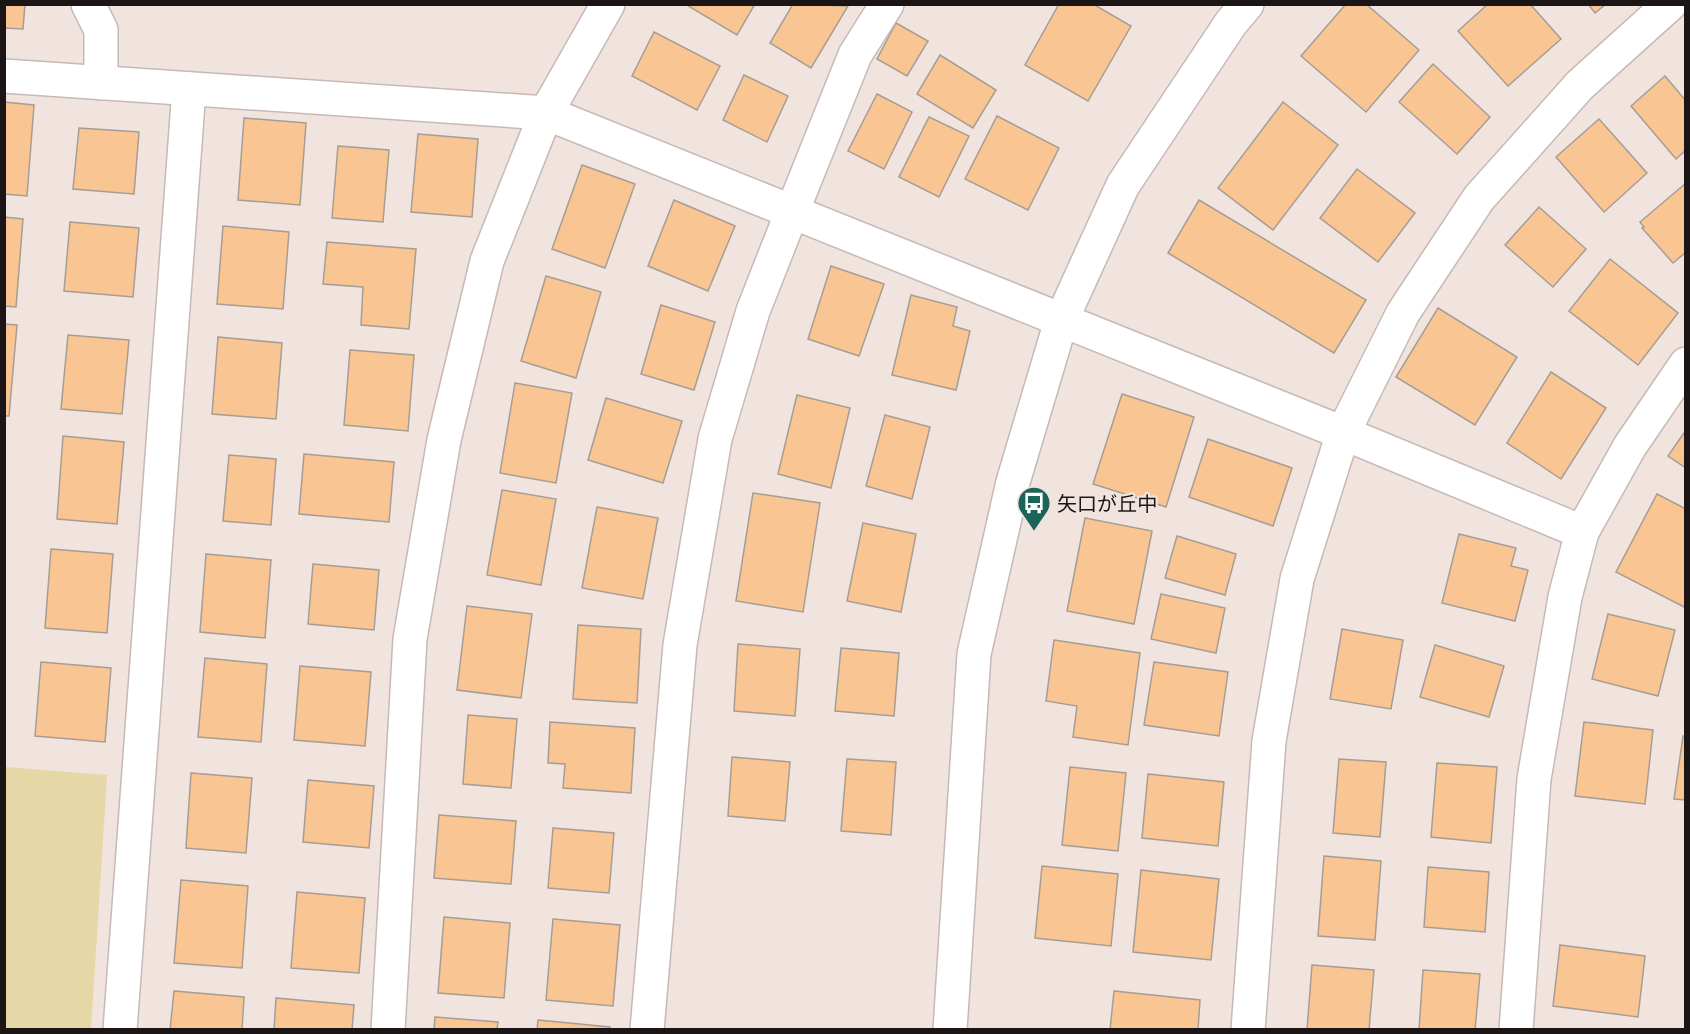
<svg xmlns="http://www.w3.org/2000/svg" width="1690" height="1034" font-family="Manrope,'Noto Sans JP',sans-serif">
<rect width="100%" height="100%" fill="#f1e3de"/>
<polygon fill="#e5d7a6" points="5,767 107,775 91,1029 5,1029"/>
<g fill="#f9c693" stroke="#a79d94" stroke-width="1.5">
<polygon points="4,4 25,4 23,29 4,28"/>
<polygon points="685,4 755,4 737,35"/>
<polygon points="793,4 848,6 811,68 770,43"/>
<polygon points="1059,4 1093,4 1131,26 1088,101 1025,65"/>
<polygon points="1346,4 1366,4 1419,50 1366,112 1301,56"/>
<polygon points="1488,4 1530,4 1561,39 1508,86 1458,31"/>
<polygon points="1588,4 1606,4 1595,13"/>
<polygon points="896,23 928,41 907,76 877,59"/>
<polygon points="654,32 720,66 697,110 632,76"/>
<polygon points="940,55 996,90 973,128 917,94"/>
<polygon points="1433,64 1490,117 1457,154 1399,102"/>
<polygon points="744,75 788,96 767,142 723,120"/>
<polygon points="1665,76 1686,101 1686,150 1676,159 1631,106"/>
<polygon points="877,94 912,112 884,169 848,151"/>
<polygon points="4,102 34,105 27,196 4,194"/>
<polygon points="1283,102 1338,145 1273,230 1218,188"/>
<polygon points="997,116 1059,148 1028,210 965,179"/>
<polygon points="929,117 969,136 939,197 899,177"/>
<polygon points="244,118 306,123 300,205 238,200"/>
<polygon points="1599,119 1647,173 1604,212 1556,157"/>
<polygon points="79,128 139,132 134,194 73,189"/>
<polygon points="418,134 478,139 472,217 411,212"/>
<polygon points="338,146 389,150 383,222 332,218"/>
<polygon points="582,165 635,184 605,268 552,249"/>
<polygon points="1357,169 1415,213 1378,262 1320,218"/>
<polygon points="1686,183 1686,252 1673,263 1642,228 1644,227 1640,222"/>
<polygon points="674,200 735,226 708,291 648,266"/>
<polygon points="1199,200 1366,300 1334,353 1168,253"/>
<polygon points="1539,207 1586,249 1553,287 1505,245"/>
<polygon points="4,217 23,219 16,307 4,306"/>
<polygon points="70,222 139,228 133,297 64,291"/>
<polygon points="223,226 289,232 283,309 217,304"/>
<polygon points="327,242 416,249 409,329 361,325 363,287 323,284"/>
<polygon points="1610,259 1678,313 1638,365 1569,311"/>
<polygon points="831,266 884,284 859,356 808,339"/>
<polygon points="546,276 601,292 576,378 521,361"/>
<polygon points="911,295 957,307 953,326 970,331 956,390 892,375"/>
<polygon points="661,305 715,322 694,390 641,374"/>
<polygon points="1438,308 1517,357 1475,425 1396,377"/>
<polygon points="4,324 17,325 9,416 4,416"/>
<polygon points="68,335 129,340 122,414 61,409"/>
<polygon points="218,337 282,343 276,419 212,414"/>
<polygon points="350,350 414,355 408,431 344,425"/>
<polygon points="1551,372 1606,408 1561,479 1507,443"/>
<polygon points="515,383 572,393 556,483 500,473"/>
<polygon points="1122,394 1194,417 1166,507 1093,484"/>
<polygon points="797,395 850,408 831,488 778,474"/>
<polygon points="606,398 682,421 663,483 588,460"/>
<polygon points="885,415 930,427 912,499 866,486"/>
<polygon points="1686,430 1686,468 1668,456"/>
<polygon points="63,436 124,442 117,524 57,519"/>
<polygon points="1208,439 1292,468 1273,526 1189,497"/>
<polygon points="304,454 394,462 389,522 299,514"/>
<polygon points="229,455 276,459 271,525 223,521"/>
<polygon points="502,490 556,499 541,585 487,575"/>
<polygon points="753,493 820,503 803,612 736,601"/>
<polygon points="1657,494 1686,509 1686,608 1616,572"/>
<polygon points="597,507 658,518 643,599 582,588"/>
<polygon points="1085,518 1152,531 1134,624 1067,611"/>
<polygon points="863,523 916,534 901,612 847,601"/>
<polygon points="1459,534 1516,548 1511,566 1528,570 1515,621 1442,603"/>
<polygon points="1177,536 1236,554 1225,595 1165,578"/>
<polygon points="51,549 113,554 107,633 45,628"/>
<polygon points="206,554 271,560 265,638 200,632"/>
<polygon points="313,564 379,570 374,630 308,624"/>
<polygon points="1161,594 1225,608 1216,653 1151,639"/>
<polygon points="467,606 532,614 521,698 457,690"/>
<polygon points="1608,614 1675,630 1658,696 1592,679"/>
<polygon points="578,625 641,629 637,703 573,699"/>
<polygon points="1342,629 1403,640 1391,709 1330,699"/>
<polygon points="1054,640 1140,653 1128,745 1073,737 1077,706 1046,701"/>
<polygon points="738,644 800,649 795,716 734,711"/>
<polygon points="1435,645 1504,666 1489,717 1420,697"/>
<polygon points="841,648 899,653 894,716 835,711"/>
<polygon points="205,658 267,664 261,742 198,737"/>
<polygon points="41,662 111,668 105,742 35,736"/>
<polygon points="1154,662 1228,672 1219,736 1144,725"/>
<polygon points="300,666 371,672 365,746 294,740"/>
<polygon points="468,715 517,719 511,788 463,784"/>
<polygon points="550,722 635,728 631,793 563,788 565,764 548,763"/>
<polygon points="1584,722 1653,730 1645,804 1575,796"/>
<polygon points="1683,736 1686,736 1686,800 1674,799"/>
<polygon points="732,757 790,762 785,821 728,816"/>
<polygon points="847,759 896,762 891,835 841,831"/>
<polygon points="1339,759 1386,762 1380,837 1333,833"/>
<polygon points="1437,763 1497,767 1491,843 1431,837"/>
<polygon points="1070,767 1126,773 1118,851 1062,845"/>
<polygon points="191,773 252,778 246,853 186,848"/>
<polygon points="1148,774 1224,782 1218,846 1142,838"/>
<polygon points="308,780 374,786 369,848 303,842"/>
<polygon points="439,815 516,821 511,884 434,878"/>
<polygon points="553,828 614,833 609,893 548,888"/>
<polygon points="1324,856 1381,861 1375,940 1318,936"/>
<polygon points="1042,866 1118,874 1111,946 1035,938"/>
<polygon points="1428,867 1489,872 1485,932 1424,927"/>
<polygon points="1141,870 1219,879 1211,960 1133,952"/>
<polygon points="181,880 248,886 242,968 174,963"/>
<polygon points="297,892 365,898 359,973 291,968"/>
<polygon points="444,917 510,923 504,998 438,993"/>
<polygon points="553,919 620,925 613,1006 546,1000"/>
<polygon points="1560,945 1645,956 1638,1017 1553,1006"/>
<polygon points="1312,965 1374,970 1369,1030 1307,1030"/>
<polygon points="1423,970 1480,974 1475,1030 1419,1030"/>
<polygon points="174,991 244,997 242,1030 170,1030"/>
<polygon points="1114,991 1200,1000 1198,1030 1110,1030"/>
<polygon points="276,998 354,1005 352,1030 274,1030"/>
<polygon points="435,1017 498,1022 497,1030 434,1030"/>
<polygon points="538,1020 610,1027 610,1030 537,1030"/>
</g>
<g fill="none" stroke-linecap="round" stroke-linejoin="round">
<g stroke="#c7b9b5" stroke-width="36">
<g id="minor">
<polyline points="88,4 101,30 101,83"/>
<polyline points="4,76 546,113 1343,433 1582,532"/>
<polyline points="120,1030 189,89"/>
<polyline points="388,1030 410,639 444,440 487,261 546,113 608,4"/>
<polyline points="647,1030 680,645 715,439 753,311 792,212 855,55 887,4"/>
<polyline points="1248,1030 1269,741 1297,579 1343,433 1403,313 1479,198 1580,85 1670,4"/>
<polyline points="1516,1030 1534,779 1565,597 1582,532 1630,446 1686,364"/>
</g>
</g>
<g stroke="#c7b9b5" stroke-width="36">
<polyline id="tertiary" points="950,1030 974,654 1013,482 1061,321 1123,185 1231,23 1247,4"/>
</g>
<use href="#minor" stroke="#fff" stroke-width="33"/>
<use href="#tertiary" stroke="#fff" stroke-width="33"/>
</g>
<defs>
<g id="bus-pin" transform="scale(1.725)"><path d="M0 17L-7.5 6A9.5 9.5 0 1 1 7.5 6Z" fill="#1b6459" stroke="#f1e3de"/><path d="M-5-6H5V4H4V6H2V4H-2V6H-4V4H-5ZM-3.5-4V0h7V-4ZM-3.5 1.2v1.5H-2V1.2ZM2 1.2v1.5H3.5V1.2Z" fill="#fff"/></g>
</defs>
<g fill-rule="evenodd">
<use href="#bus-pin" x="1034" y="503"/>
</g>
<g text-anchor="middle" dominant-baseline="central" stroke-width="4.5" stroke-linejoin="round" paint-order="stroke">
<g font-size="20" fill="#1b1615" stroke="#f1e3de" text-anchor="start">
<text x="1057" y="503">矢口が丘中</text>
</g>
</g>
<rect width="1690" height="1034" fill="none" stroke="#1b1615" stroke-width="12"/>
</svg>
